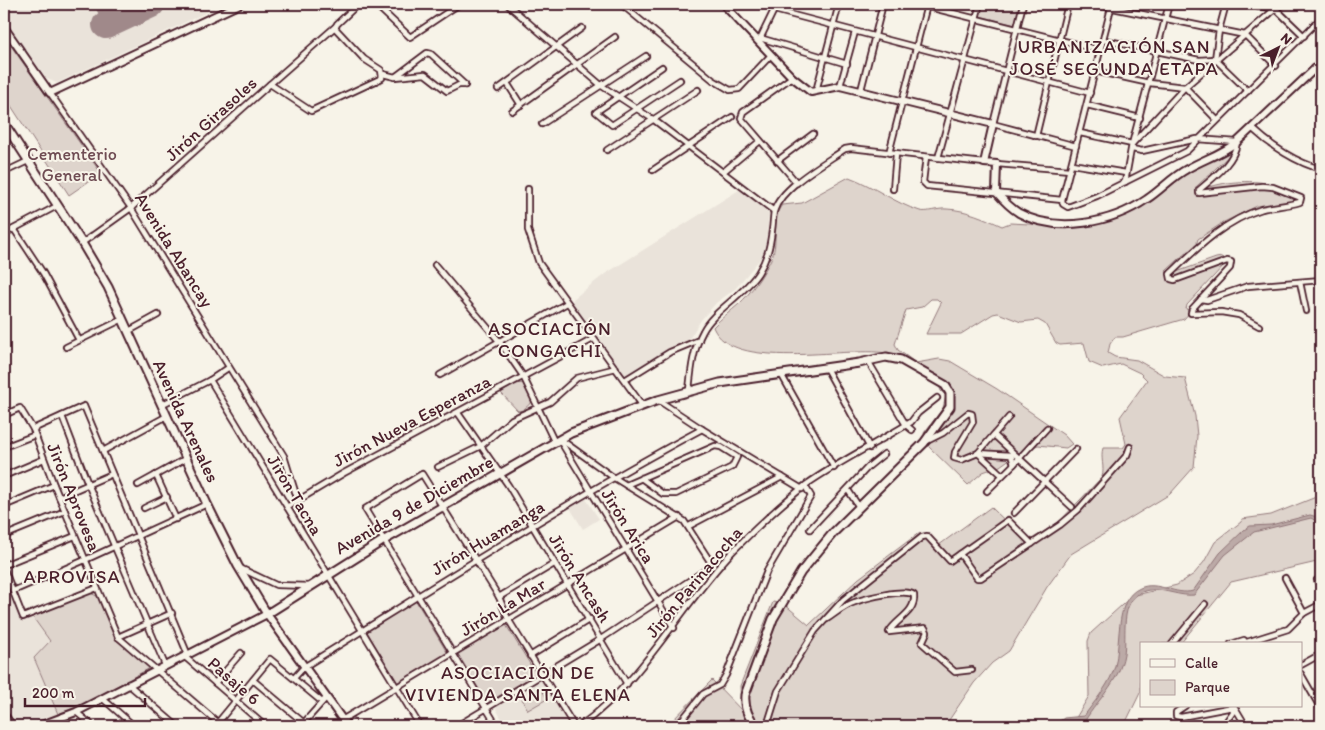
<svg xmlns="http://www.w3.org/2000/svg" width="1325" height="730" font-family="Itim,sans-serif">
<rect width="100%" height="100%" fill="#f7f3e8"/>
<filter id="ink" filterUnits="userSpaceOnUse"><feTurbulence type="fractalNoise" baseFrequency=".02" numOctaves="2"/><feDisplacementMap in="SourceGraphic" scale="10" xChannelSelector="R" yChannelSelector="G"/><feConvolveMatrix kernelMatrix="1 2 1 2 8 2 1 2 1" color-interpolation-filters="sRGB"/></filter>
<g filter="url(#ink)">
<g fill="#eae3da">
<polygon points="4,4 224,4 57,83 47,79 4,19"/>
<polygon points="739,190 770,208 765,253 735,289 716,303 701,320 684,347 670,351 626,378 572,305 573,299 605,274"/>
<polygon points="586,499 599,519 583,529 570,508"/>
<polygon points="4,575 23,620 32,616 50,641 34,658 58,714 15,726 4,709"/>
<polygon points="539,679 542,680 569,726 506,726 496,709 498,705"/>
</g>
<g fill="#ded4cc" stroke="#947a7c">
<polygon points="983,4 1021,4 1016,25 980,16"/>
<polygon points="4,36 101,173 69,195 4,95"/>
<path d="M1234,151L1196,187C1204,190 1217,184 1227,183C1248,180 1283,180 1296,199L1295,203L1257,206L1224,222L1198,239L1197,242L1199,247L1192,252L1189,250L1166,271L1168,275L1216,258L1222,257L1226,263L1187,305L1186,309L1191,311L1184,319L1123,337H1115L1110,344L1108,353L1115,357L1137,360L1165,376L1185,378L1195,416L1197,436L1194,467L1170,494L1071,554L1047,587L1009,651L992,663L974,683L945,726H667L712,680L749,718L741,705L740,686L773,602L784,604L809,625L858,579L920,532L935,548L991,507L1027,542L1059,522L1102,477C1105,467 1100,458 1103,448H1123L1126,444L1120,417L1147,380L1140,373L1121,364L1103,368L1089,362L1084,343L1060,345L1056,343L1045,324L1038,320L1021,322L998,313L993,314L961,334H926L941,303L937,299H931L922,307L906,310L895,344L898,350L916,363L939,359L950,361L997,389L1064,435L1072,444L1066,448L1038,445L1018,453L1000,466L983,472L968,485L927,445L924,433L943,408L946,396L941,391L937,379C921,370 904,356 886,353C844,346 732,373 713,327C721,318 730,312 739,304C751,293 765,272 772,257C779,240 770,220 782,205L802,203L849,177C874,186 894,203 920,211C927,213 938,208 947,209C967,210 984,218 1002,226L1010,223L1068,226L1139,206L1187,173L1226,152Z"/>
<polygon points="524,383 533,401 523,410 518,411 501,393 515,384"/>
<polygon points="1321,495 1321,561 1231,582 1180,644 1141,644 1141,691 1124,726 1071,726 1089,696 1088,641 1091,633 1132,596 1177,585 1194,574 1204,562 1215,542 1241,522 1242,519 1271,515"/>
<polygon points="88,592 99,597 116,638 150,668 82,705 58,714 34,658 50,641 32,616"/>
<polygon points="416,601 448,654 398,684 366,630"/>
<polygon points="506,625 536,674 487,703 458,654"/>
<polygon points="541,688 547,699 528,710 522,699"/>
</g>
<path fill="#bcaaa7" stroke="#8e7275" d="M1310,515L1321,518V524L1311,518L1254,532L1225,555L1194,595C1177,597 1158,585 1142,592C1119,602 1127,634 1124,654C1119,684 1095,701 1082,726H1079V720L1062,722L1053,726L1064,718L1084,716C1094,702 1106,689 1113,672C1123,648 1112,600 1140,588C1157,580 1176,596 1193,591L1220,553L1244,530L1250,526L1271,525Z"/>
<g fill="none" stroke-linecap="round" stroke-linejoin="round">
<polyline stroke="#a0898a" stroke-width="11" points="100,4 109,24"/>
<polyline stroke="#a0898a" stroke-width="28" points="106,25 151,4"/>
<g stroke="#4a1f2b" stroke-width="8">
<g id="street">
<polyline points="375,4 410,37 458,5"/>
<polyline points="507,4 602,86 654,120 774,211"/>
<polyline points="621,4 713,80 730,90 739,89 771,55"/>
<polyline points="766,4 774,10 1090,93"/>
<polyline points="917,4 1100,50"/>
<polyline points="1023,4 993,124 1076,146"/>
<polyline points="1093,4 1245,35 1276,66"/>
<polyline points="1112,4 1062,200 1063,204 1068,207 1097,196 1187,151 1321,18"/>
<polyline points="1249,4 1276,9 1304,36"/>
<polyline points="760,38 847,64"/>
<polyline points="1104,40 1199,60 1214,59"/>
<polyline points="759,41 774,10 773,4"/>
<polyline points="1215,59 1219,30 1226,4"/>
<polyline points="1215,59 1248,91"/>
<polyline points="662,67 596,112 612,125 680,80"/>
<polyline points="1095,71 1149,83 1185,87 1217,120"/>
<polyline points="383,74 395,77 427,53 431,54 465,85"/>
<polyline points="395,77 425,74 447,91 459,85 465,85"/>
<polyline points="792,77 743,112 741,118 797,183"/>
<polyline points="507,83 521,105"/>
<polyline points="270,84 336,26"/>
<polyline points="840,86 855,32"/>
<polyline points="498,89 582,28"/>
<polyline points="861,90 883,4"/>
<polyline points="816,91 839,4"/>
<polyline points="50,93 131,208 284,456 298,501"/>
<polyline points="1087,105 1140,118"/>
<polyline points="512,111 615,37"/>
<polyline points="542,124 646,56"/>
<path d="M1253,129C1271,146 1297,163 1321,169"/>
<polyline points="1080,133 1132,144 1185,87 1281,4"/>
<polyline points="1036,136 1068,4"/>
<path d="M1132,149L1142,151L1197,139L1237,142C1235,162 1213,178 1199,190V193L1262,186L1273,187L1301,198L1300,202C1287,206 1274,206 1262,209C1225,220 1196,249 1170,274L1171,279L1175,280L1227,261L1231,262L1230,268L1192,309L1191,313L1221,312L1239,315L1259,326"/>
<polyline points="607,150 698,90"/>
<polyline points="889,153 927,5"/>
<polyline points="926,157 923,182 927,186 1062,200"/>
<polyline points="938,158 980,4"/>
<polyline points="777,161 813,134"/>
<polyline points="997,164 1070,170"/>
<polyline points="1072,164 1126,173"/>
<polyline points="653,170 732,117"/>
<polyline points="7,171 28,161"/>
<polyline points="723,172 760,141"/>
<polyline points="1125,182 1132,144 1169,4"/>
<polyline points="528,189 528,230 539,263 642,405"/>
<polyline points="893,189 896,154"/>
<polyline points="14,229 43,273 79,340"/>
<polyline points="4,234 57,206"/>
<polyline points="82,243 131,208 270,84 311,111 382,78 381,70 364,59 335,28 337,24 358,4"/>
<polyline points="435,265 499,341 523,376 554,441"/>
<polyline points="1300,282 1306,311"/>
<polyline points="1201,299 1207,300 1248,286 1321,280"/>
<polyline points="129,331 158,315"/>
<polyline points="66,347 123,319"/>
<polyline points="868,361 906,425 912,430"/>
<polyline points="826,368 870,448"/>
<polyline points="781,374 834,468"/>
<polyline points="440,375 567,303"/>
<polyline points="210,380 420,726"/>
<polyline points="625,380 670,352 699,340"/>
<path d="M689,390C691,371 693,349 703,331C713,311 743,296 758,273C767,259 770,247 772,230C773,224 773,217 774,211C782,186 825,163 845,149L851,148L984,163"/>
<polyline points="658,400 702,429 802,489"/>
<polyline points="161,405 210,380 228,368"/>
<polyline points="458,413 508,485 627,684"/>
<polyline points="4,415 20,408 33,429 54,485 118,637 222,726"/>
<polyline points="62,416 88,484 165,665"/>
<polyline points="33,429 84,406 188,655"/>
<polyline points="994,435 1072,507"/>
<polyline points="559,439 674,628"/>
<polyline points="563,441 613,477 684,521 713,566"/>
<polyline points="925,442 943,433 968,413 972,414 973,422 955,452 954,458 961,460 978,453 1011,455 1014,464 987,491"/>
<polyline points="4,447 35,435"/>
<polyline points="103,451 167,416"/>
<polyline points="1014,464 1047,428"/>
<polyline points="438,467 481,446 512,419 550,402 577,378 616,368"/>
<polyline points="156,475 176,519"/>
<polyline points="1002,475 978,453 1009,417"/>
<polyline points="4,476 44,459"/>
<polyline points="138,485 187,458"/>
<polyline points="626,485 715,446 721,447 737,457 732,467 676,494 663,494 641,478"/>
<polyline points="848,490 859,507"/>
<polyline points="59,497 112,474"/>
<polyline points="4,506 54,485"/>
<polyline points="287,507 344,473 593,339"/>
<polyline points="144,508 167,497"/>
<polyline points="1014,513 1076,449"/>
<polyline points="689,526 782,477"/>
<polyline points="810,529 868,467 884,454"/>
<polyline points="4,536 65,511"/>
<polyline points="960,554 977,578 981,578 1060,525 1078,510 1127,455 1130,447"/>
<polyline points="85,560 207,504"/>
<polyline points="4,565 75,536"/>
<polyline points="240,568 276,585 310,586"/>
<polyline points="4,569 23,617 97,588"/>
<polyline points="1285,578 1304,613"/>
<polyline points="1317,580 1321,588"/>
<polyline points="13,591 85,560"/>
<polyline points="499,597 554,564"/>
<path d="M827,619C836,613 845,605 855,602C866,598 905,588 914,595C916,613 896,619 889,632L925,628L927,632L922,643L955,672L972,670"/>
<polyline points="118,637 172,613"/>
<polyline points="1247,642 1288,629 1304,613 1321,604"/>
<polyline points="1172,644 1205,604"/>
<polyline points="1231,644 1244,640 1247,644"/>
<polyline points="530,656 590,619"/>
<polyline points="185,657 265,726"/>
<polyline points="1301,665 1321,654"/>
<polyline points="1301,674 1321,709"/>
<path d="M294,678L304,667C435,586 565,502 702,429"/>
<polyline points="253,680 304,723"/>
<polyline points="215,683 241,653"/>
<polyline points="128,684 177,726"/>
<polyline points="102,698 134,726"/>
<polyline points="1185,706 1176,712 1176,716 1181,717 1233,707 1233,712 1223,726"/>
<polyline points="1234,706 1246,726"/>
<polyline points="76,712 93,726"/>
<polyline points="342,720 679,517"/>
<polyline points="215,726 270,659 322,702"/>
<polyline points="301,726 326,698"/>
<polyline points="457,726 601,639 713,565"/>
<polyline points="497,726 365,509 422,474 499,597 508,619 574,726"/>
<path d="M580,726C645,679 680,606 734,550C757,527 782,503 807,484C840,461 877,443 911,422L918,413L937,398"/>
<polyline points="677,726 703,694 720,685 726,675 767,571 811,496 805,486"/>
<polyline points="767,726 778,691 815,631 843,600 922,537 927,536 950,561 1008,520 1032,544"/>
</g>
</g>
<g stroke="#4a1f2b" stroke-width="10">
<g id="secondary">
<path d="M723,4L792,77L811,92L840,86L993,124L984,163L997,164L996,192C1002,199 1011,208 1019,213C1057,234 1112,223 1147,199C1161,190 1172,177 1187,169C1204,159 1222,154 1237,142L1321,63"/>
<polyline points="4,27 50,93 240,4"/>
<polyline points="4,715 12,726"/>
<polyline points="4,723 6,726"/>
<polyline points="39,726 76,712 267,614 347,726"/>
</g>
</g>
<g stroke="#4a1f2b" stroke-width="11">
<path id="primary" d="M4,123L82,243L108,287L207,504L238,566L267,614L381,542L571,433L658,400L720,383L859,363L886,357L901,360L945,385L950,393V407L924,443L833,533L801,572L773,619L745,695C744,707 748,718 757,726"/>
</g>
<use href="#street" stroke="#f7f3e8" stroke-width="4.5"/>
<use href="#secondary" stroke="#f7f3e8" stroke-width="6"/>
<use href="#primary" stroke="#f7f3e8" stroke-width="7"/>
</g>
</g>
<g text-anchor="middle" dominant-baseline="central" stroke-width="4" stroke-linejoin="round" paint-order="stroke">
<g font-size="18" fill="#4a1f2b" stroke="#f7f3e8">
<text transform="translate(211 119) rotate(-42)">Jirón Girasoles</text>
<text transform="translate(174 250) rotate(58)">Avenida Abancay</text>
<text transform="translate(186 421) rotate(65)">Avenida Arenales</text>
<text transform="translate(412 421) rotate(-28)">Jirón Nueva Esperanza</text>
<text transform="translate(295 495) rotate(59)">Jirón Tacna</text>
<text transform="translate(74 497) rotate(68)">Jirón Aprovesa</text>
<text transform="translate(414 505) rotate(-30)">Avenida 9 de Diciembre</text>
<text transform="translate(628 526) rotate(58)">Jirón Arica</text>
<text transform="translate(488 538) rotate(-31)">Jirón Huamanga</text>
<text transform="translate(580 578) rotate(58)">Jirón Ancash</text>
<text transform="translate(694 582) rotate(-50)">Jirón Parinacocha</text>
<text transform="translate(503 607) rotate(-31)">Jirón La Mar</text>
<text transform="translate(234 681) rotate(41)">Pasaje 6</text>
</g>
<g font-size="18" fill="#6f4c53" stroke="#f7f3e8">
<text x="72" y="154">Cementerio<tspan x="72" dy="21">General</tspan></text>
</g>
<g font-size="19" letter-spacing="1" fill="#4a1f2b" stroke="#f7f3e8">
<text x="1114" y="46">URBANIZACIÓN SAN<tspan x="1114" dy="22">JOSÉ SEGUNDA ETAPA</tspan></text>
<text x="550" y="328">ASOCIACIÓN<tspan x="550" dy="22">CONGACHI</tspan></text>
<text x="72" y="576">APROVISA</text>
<text x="518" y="672">ASOCIACIÓN DE<tspan x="518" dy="22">VIVIENDA SANTA ELENA</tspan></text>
</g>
</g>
<rect width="1325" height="730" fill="none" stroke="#f7f3e8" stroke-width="20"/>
<rect x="10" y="10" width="1305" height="710" fill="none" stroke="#4a1f2b" stroke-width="2" filter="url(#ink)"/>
<rect x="1140" y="642" width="162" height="65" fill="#f7f3e8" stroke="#b29e9c"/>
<rect x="1150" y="659" width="25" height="8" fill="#f7f3e8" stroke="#b29e9c"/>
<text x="1185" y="668" font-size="15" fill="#4a1f2b">Calle</text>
<rect x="1150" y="680" width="25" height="15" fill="#ded4cc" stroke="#b29e9c"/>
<text x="1185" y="692" font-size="15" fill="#4a1f2b">Parque</text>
<g transform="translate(1278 48) rotate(42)" stroke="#f7f3e8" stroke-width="4" paint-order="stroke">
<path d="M0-4L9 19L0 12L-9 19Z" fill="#4a1f2b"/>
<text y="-8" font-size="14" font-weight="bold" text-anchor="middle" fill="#4a1f2b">N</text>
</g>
<path d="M25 698v8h120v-8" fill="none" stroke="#4a1f2b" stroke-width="2.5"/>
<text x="32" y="698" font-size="15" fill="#4a1f2b" stroke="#f7f3e8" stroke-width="4" paint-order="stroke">200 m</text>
</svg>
